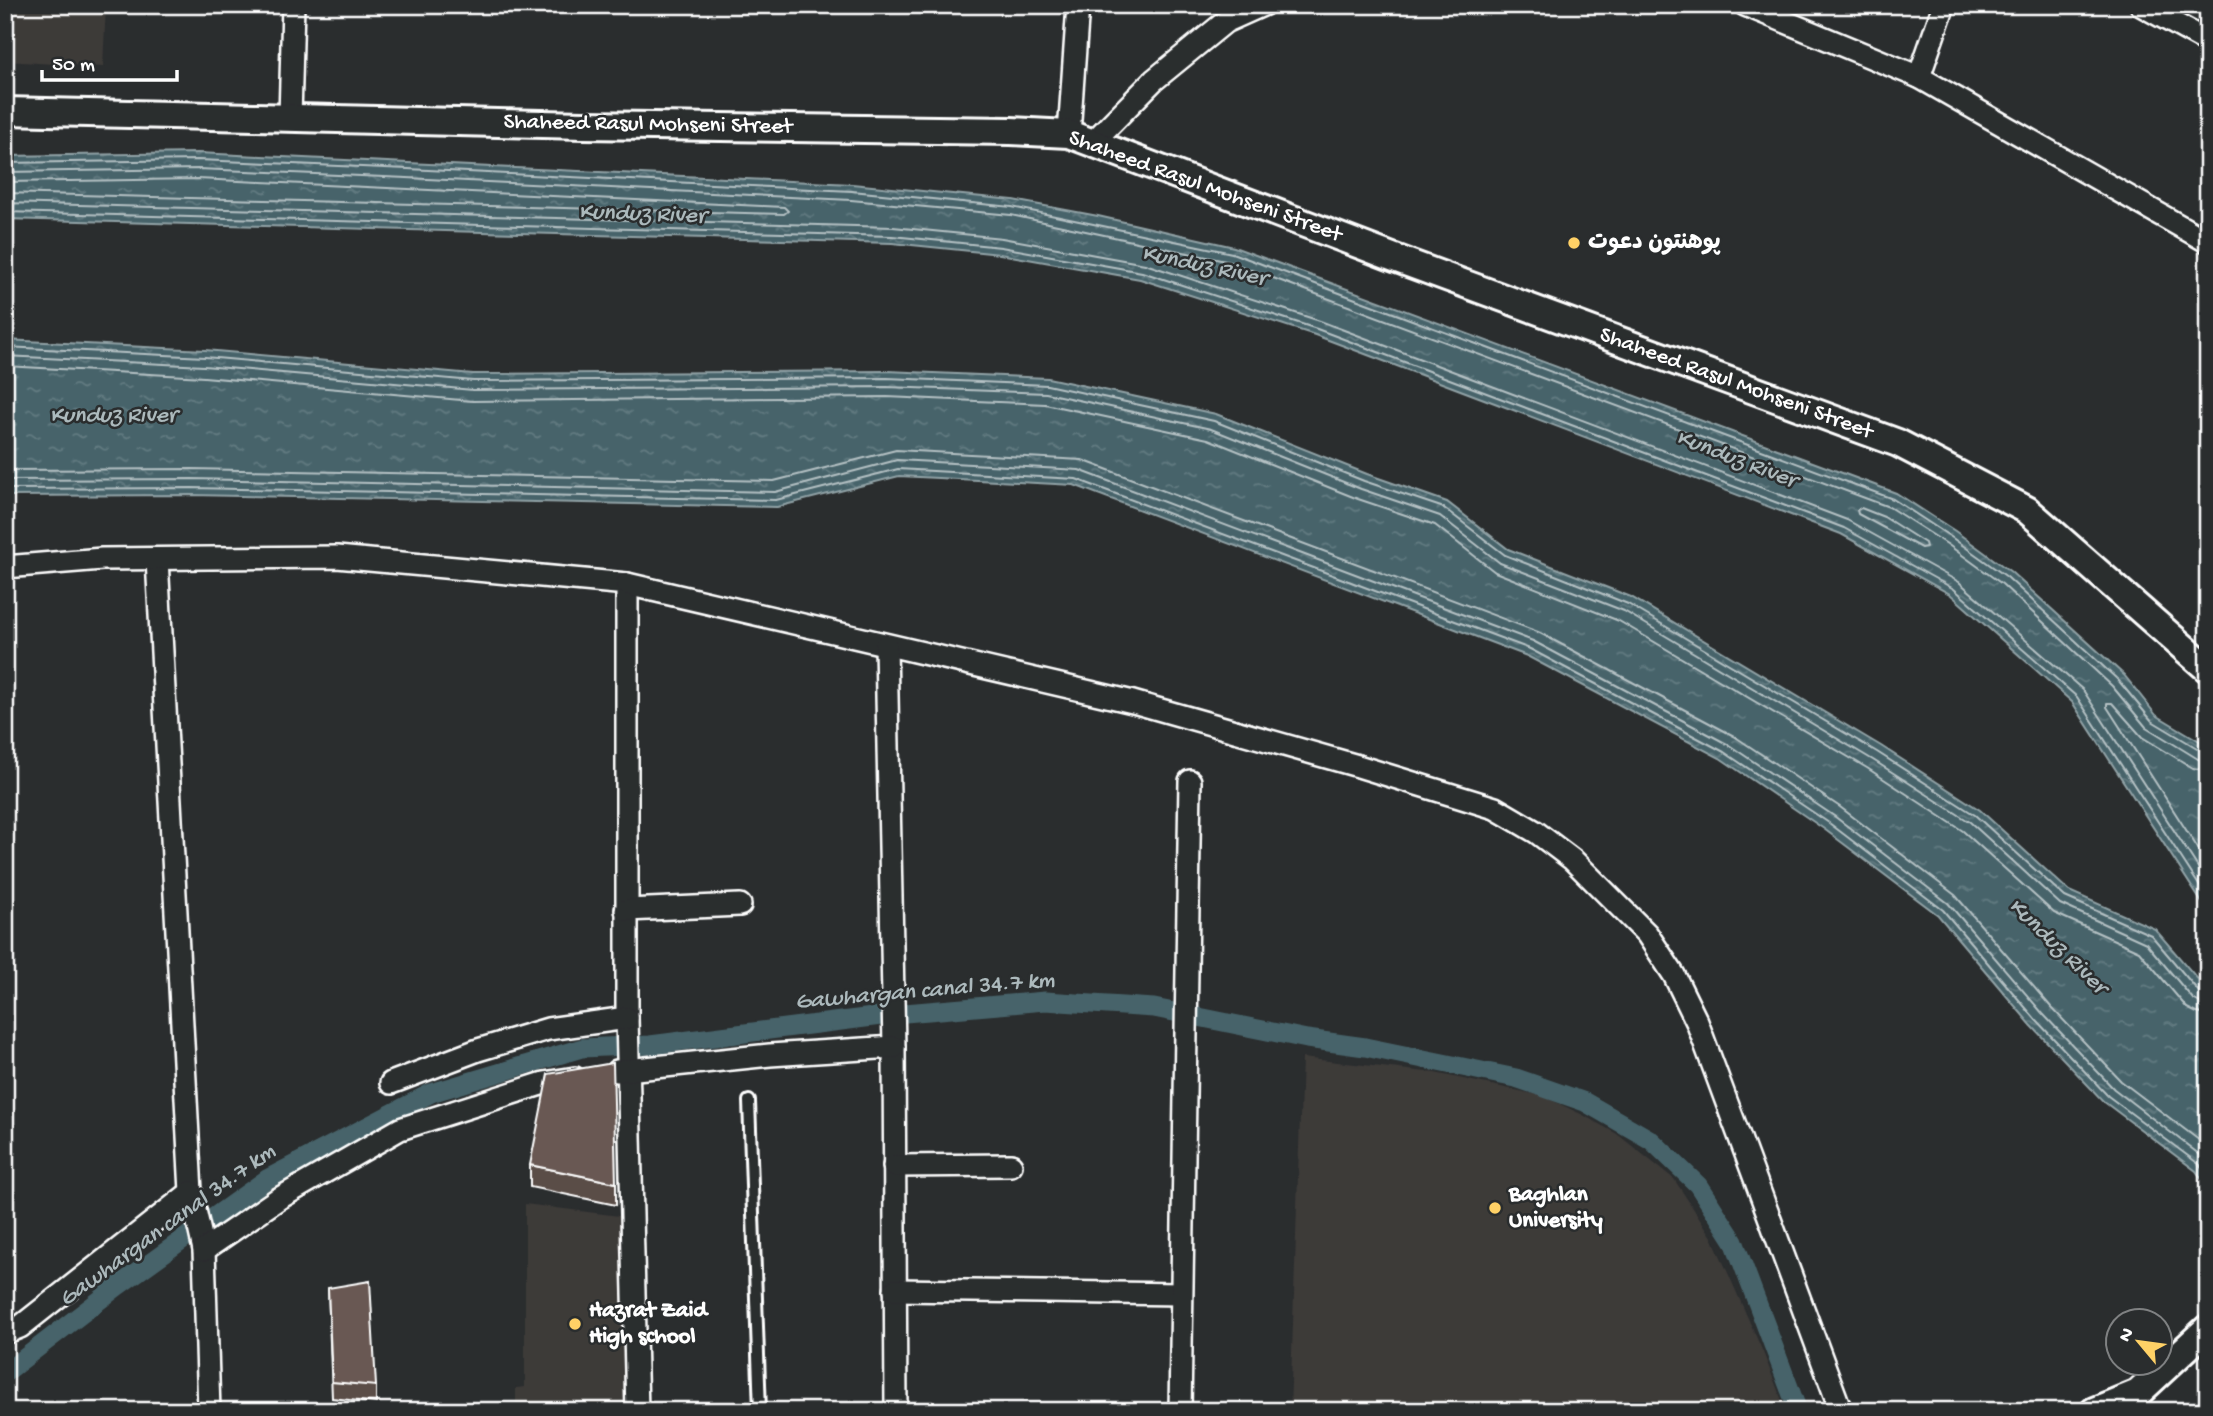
<svg xmlns="http://www.w3.org/2000/svg" width="2213" height="1416" font-family="'Gochi Hand','Playpen Sans Arabic',sans-serif">
<defs>
<pattern id="water-ripples" width="26" height="14" patternUnits="userSpaceOnUse" patternTransform="scale(1.75)"><rect width="26" height="14" fill="#47646b"/><path d="M2 4q2-2 4 0t4 0M15 11q2-2 4 0t4 0" fill="none" stroke="#637b81"/></pattern>
</defs>
<rect width="100%" height="100%" fill="#2a2d2e"/>
<filter id="ink" filterUnits="userSpaceOnUse"><feTurbulence type="fractalNoise" baseFrequency=".0143" numOctaves="2"/><feDisplacementMap in="SourceGraphic" scale="14" xChannelSelector="R" yChannelSelector="G"/><feConvolveMatrix kernelMatrix="1 2 1 2 8 2 1 2 1" color-interpolation-filters="sRGB"/></filter>
<g filter="url(#ink)">
<g fill="#3d3a39">
<polygon points="5,5 106,5 103,67 5,61"/>
<polygon points="1302,1058 1435,1073 1543,1096 1583,1115 1617,1134 1674,1179 1712,1237 1763,1352 1786,1411 1290,1411"/>
<polygon points="525,1204 627,1217 625,1411 516,1411 516,1388 525,1387"/>
</g>
<g fill="url(#water-ripples)" stroke="#91a2a6" stroke-width="2">
<polygon points="198,153 852,184 1013,200 1098,216 1234,247 1896,493 1955,531 2011,572 2124,675 2156,715 2208,746 2208,912 2072,702 1950,594 1841,534 1315,335 1140,279 1000,254 892,243 5,219 5,156"/>
<polygon points="5,340 205,350 473,374 887,371 1048,378 1216,414 1367,474 1447,502 1508,549 1631,597 1881,746 1980,810 2069,891 2155,929 2208,991 2208,1188 2196,1171 2103,1101 2031,1025 1938,915 1824,829 1720,758 1527,656 1074,485 899,476 777,507 192,495 5,496"/>
</g>
<g fill="none" stroke-linecap="round" stroke-linejoin="round">
<g stroke="#b5c1c4" stroke-width="2">
<polyline points="5,163 198,160 408,169 852,191 1012,207 1232,253 1893,499 1951,537 2007,577 2118,680 2152,721 2202,751 2208,752"/>
<polyline points="5,172 198,169 407,178 851,200 1011,215 1230,262 1889,507 1947,544 2002,584 2112,686 2146,727 2198,759 2208,761"/>
<polyline points="5,182 198,179 784,207 788,211 784,214 5,193"/>
<polyline points="5,203 893,227 1002,238 1145,264 1320,321 1847,520 1959,582 2083,690 2208,883"/>
<polyline points="5,212 892,236 1001,247 1142,272 1317,329 1844,528 1954,589 2077,697 2208,899"/>
<polyline points="5,347 205,357 473,381 887,378 1047,385 1214,421 1364,481 1444,508 1505,555 1628,604 1877,752 1975,815 2065,897 2151,935 2200,993 2208,995"/>
<polyline points="5,356 204,366 473,390 887,387 1046,393 1211,429 1361,489 1440,516 1500,563 1624,611 1873,760 1970,822 2060,904 2146,943 2193,999 2200,1003 2208,1004"/>
<polyline points="5,366 204,377 472,401 887,397 1045,404 1208,439 1358,499 1435,525 1495,572 1619,621 1867,768 1963,831 2054,913 2139,951 2187,1008 2197,1013 2208,1015"/>
<polyline points="5,470 192,469 774,481 896,450 1082,460 1538,632 1734,736 1840,807 1955,895 2051,1007 2121,1081 2208,1147"/>
<polyline points="5,480 192,479 775,492 897,460 1079,470 1533,641 1729,745 1834,816 1948,903 2043,1014 2114,1089 2208,1161"/>
<polyline points="5,489 192,488 776,500 898,469 1076,479 1530,649 1724,752 1829,823 1943,910 2036,1020 2108,1096 2200,1165 2208,1176"/>
<polygon points="1861,508 1884,517 1925,543 1926,547 1921,548 1858,514 1857,510"/>
<polyline points="2208,771 2193,768 2142,737 2112,703 2107,703 2107,707 2208,864"/>
</g>
<polyline stroke="#47646b" stroke-width="19" points="5,1373 118,1286 267,1179 431,1093 582,1048 650,1045 905,1013 1045,1001 1154,1008 1307,1039 1365,1047 1516,1078 1585,1102 1651,1140 1698,1185 1734,1241 1798,1411"/>
<g stroke="#fff" stroke-width="16">
<polyline id="service" points="749,1101 760,1411"/>
</g>
<g stroke="#fff" stroke-width="26">
<g id="minor">
<polyline points="1745,5 1919,77 2208,242"/>
<polyline points="2141,5 2208,42"/>
<polyline points="1919,77 1944,5"/>
<polyline points="290,118 293,5"/>
<polyline points="1069,134 1078,5"/>
<polyline points="1092,143 1154,80 1225,22 1263,5"/>
<polyline points="157,559 191,1192 204,1250 209,1411"/>
<polyline points="5,567 102,559 337,557 627,584 627,1018 637,1411"/>
<polyline points="627,584 1133,702 1358,766 1495,808 1536,832 1573,860 1647,934 1674,975 1697,1022 1841,1411"/>
<polyline points="886,645 894,1047 896,1411"/>
<polyline points="626,910 740,905"/>
<polyline points="617,1071 770,1055 894,1047"/>
<polyline points="391,1083 478,1050 548,1029 627,1018"/>
<polyline points="894,1166 1011,1165"/>
<polyline points="204,1250 278,1199 400,1129 544,1083 575,1078"/>
<polyline points="895,1290 1181,1294"/>
<polyline points="5,1333 20,1327 191,1192"/>
<polyline points="1180,1411 1190,781"/>
</g>
</g>
<g stroke="#fff" stroke-width="32">
<g id="tertiary">
<polyline points="5,111 584,125 1011,131 1069,134 1392,257 1898,443 2027,510 2208,669"/>
<polyline points="2094,1411 2138,1393 2208,1328"/>
</g>
</g>
<use href="#service" stroke="#2a2d2e" stroke-width="10"/>
<use href="#minor" stroke="#2a2d2e" stroke-width="21"/>
<use href="#tertiary" stroke="#2a2d2e" stroke-width="26"/>
</g>
<g fill="#5a4d47" stroke="#fff" stroke-width="2">
<polygon points="530,1165 616,1183 616,1205 530,1187"/>
<polygon points="328,1288 376,1386 376,1403 332,1398"/>
</g>
<g fill="#695952" stroke="#fff" stroke-width="2">
<polygon points="613,1063 616,1183 530,1165 548,1074"/>
<polygon points="370,1281 376,1386 332,1382 328,1288"/>
</g>
</g>
<g fill="#ffd166" stroke="#2a2d2e" stroke-width="2.5">
<circle cx="1574" cy="243" r="7"/>
<circle cx="1495" cy="1208" r="7"/>
<circle cx="575" cy="1324" r="7"/>
</g>
<g text-anchor="middle" dominant-baseline="central" stroke-width="5" stroke-linejoin="round" paint-order="stroke">
<g font-size="23" fill="#fff" stroke="#2a2d2e">
<text transform="translate(648 125) rotate(1)">Shaheed Rasul Mohseni Street</text>
<text transform="translate(1205 187) rotate(20)">Shaheed Rasul Mohseni Street</text>
<text transform="translate(1736 384) rotate(20)">Shaheed Rasul Mohseni Street</text>
</g>
<g font-size="23" font-weight="bold" fill="#fff" stroke="#2a2d2e" text-anchor="start">
<text x="1588" y="243">پوهنتون دعوت</text>
<text x="1509" y="1195">Baghlan<tspan x="1509" dy="26">University</tspan></text>
<text x="589" y="1311">Hazrat Zaid<tspan x="589" dy="26">High school</tspan></text>
</g>
<g font-size="24" font-style="italic" fill="#acb9bc" stroke="#2a2d2e">
<text transform="translate(642 215) rotate(2)">Kunduz River</text>
<text transform="translate(1204 267) rotate(12)">Kunduz River</text>
<text x="113" y="416">Kunduz River</text>
<text transform="translate(1736 460) rotate(21)">Kunduz River</text>
<text transform="translate(2057 947) rotate(44)">Kunduz River</text>
<text transform="translate(925 992) rotate(-5)">Gawhargan canal 34.7 km</text>
<text transform="translate(168 1226) rotate(-36)">Gawhargan canal 34.7 km</text>
</g>
</g>
<rect width="2213" height="1416" fill="none" stroke="#2a2d2e" stroke-width="28"/>
<rect x="14" y="14" width="2185" height="1388" fill="none" stroke="#fff" stroke-width="2.5" filter="url(#ink)"/>
<g transform="translate(2139 1342) rotate(299)"><circle r="33" fill="#2a2d2e" stroke="#7f8182" stroke-width="2"/>
<path d="M0-5L12 26L0 18L-12 26Z" fill="#ffd166"/>
<text y="-10" font-size="19" font-weight="bold" text-anchor="middle" fill="#ffffff">N</text>
</g>
<path d="M42 70v10h135v-10" fill="none" stroke="#ffffff" stroke-width="3.5"/>
<text x="52" y="70" font-size="21" fill="#ffffff" stroke="#2a2d2e" stroke-width="5" paint-order="stroke">50 m</text>
</svg>
